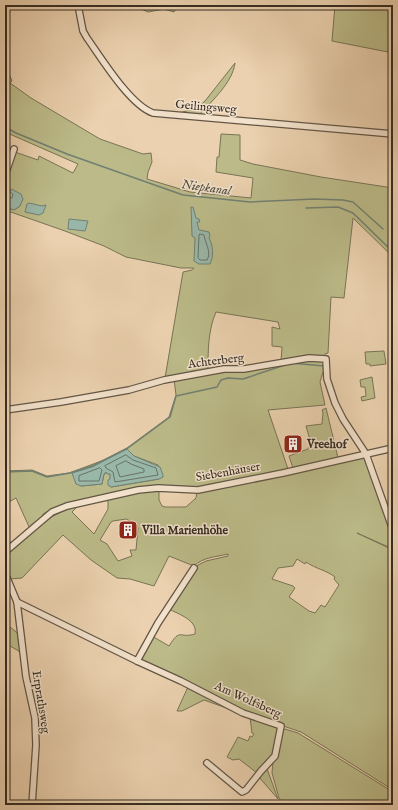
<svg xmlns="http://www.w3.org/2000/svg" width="398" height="810" font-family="'IM FELL English',serif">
<rect width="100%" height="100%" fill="#ebd1af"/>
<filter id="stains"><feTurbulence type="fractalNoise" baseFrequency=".005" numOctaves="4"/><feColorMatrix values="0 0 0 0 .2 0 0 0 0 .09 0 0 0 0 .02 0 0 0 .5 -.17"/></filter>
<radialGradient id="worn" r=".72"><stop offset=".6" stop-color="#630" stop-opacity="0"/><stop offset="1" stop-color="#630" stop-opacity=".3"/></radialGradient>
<g fill="#bbba88" stroke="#787456" fill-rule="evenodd">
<polygon points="132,5 227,5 225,8 177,7 174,12 164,9 148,12"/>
<polygon points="335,5 393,5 393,53 332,41"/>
<path d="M235,63C233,82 211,102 199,115L179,113L197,108L205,101Z"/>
<path d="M5,64L12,81L10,83L31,98L100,139L143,154L151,153L152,162L148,172L147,179L190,192L251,198L253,178L216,172L217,157H219L221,134L240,135V160L253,164L321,177L393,188V257L353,218L344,298L331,297L328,353L325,354V358L281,361L282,347L272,346V327L280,329L278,322L216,312C208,330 208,351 208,371L165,378L183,272L192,270L194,268H181L126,257L104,246L65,231L5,210V207L14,210L20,206L13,194L12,198L5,197V179L14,153L15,152L38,160L39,156L73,173L78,164L5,132Z"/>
<polygon points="384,351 386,364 370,366 370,364 366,364 365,352"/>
<path d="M313,359L325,361V372H323L320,382L325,405L268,410L288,469L203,487H159L74,502L54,508L43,514L42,520L30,529L16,498L5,504V471L32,470L47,476L69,473L104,460L127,448L169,417L176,395L174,379ZM127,449L134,456L158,465L159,479L111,487L110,474L107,472L104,474L102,484L81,486L73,474L92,467Z"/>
<polygon points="372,377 375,398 362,401 361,397 366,396 365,387 361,387 360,380"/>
<polygon points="326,408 338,458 293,468 289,456 308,449 311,443 306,426 322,424 323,413 322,410"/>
<path d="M362,457L367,460L393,539V549L357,533L393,550V790L301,732L245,713L138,661L152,636L169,646C181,627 179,639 195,634C198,620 178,614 169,609L198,565L206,561L228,556V554C216,557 203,557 194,566L169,556L154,586L130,579L117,578L91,560L63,535L22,578L10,579L5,570V556C27,534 48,514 78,506L72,512L94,534L108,509V499L137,492L159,490V500L162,506L165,507H186L196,498L197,492H203L212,489ZM126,519L136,524L138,528L136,550H130L132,556L118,561L107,544L100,540L111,522L113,521ZM297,559L305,564L306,562C316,569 326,570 335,577L334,579L339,585L325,607L321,605L315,613L309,611L289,597L295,588L293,586L272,579L278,568L293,566Z"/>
<polygon points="5,623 20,635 22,653 5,643"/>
<polygon points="188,687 232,710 204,700 182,711 177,711"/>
<polygon points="250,717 279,727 273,756 257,773 239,759 233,760 227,757 238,737 248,741 250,736 252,737 254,734 252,733"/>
<polygon points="285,729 298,733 393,792 393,805 284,805 279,798 272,773 273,762 283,730"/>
<polygon points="266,766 278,799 258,776"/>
</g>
<g fill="#99b7a8" stroke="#718073">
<polygon points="11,189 21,194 23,199 20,206 14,210 5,207 5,197 12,198 13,194 10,192"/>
<polygon points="29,203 42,206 46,205 43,213 39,215 25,212 27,204"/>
<path d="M191,207H193L196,218L199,219L200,222H197L199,230L209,232L210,236L209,238C213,245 214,256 210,264H199L194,261L195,238L192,236Z"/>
<polygon points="69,219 88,221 85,231 68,229"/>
<polygon points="127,449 134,456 160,467 163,475 163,477 159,479 111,487 108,485 108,480 110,479 110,474 107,474 106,472 104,474 102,484 81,486 76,484 72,473 92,467"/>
</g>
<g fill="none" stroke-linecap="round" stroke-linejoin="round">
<g stroke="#687266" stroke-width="1">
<path d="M200,234L204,235C205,243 212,252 207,260H200L198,258L199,236Z"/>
<polygon points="126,455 133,460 156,468 158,475 115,482 113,472 106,468 105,466"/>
<polygon points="126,461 131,464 144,469 144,472 120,477 116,466"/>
<polygon points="100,468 102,470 99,481 79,481 79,476"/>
</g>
<g stroke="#718073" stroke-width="1.5">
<polyline points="5,127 16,133 67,154 183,195 250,202 314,199 343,200 353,202 383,229"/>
<polyline points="306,208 338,207 353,213 393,252"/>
<polyline points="5,472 32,471 47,477 70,473 92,466 128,448 170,417 176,396 217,387 221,380 228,378 243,379 291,363 324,366"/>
</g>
<g stroke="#635646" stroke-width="8">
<g id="minor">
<path d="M78,5L83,31L87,38C102,59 130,105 153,113L393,134"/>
<polyline points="5,175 14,149"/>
<polyline points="5,410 61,402 129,390 164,380 224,369 244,369 309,358 326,359 327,379 335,403 343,419 366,454 393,530"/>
<polyline points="5,552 52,512 67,506 138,490 158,488 198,490 283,473 393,448"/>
<polyline points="5,573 17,602 26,677 35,718 36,745 32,805"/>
<polyline points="17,602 137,661 181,681 243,713 281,726 275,756 261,771 246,790 242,792 207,763"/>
<polyline points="137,661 158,623 194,568"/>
</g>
</g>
<use href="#minor" stroke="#f2e1cb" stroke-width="5.5"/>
</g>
<defs>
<g id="building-square" transform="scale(1)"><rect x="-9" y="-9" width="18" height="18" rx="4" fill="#8f2418" stroke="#f2e1cb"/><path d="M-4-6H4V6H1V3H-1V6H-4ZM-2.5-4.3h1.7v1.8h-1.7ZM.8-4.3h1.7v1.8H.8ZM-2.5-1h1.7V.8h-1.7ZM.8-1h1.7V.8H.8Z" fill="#fff"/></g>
</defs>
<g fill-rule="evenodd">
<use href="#building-square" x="293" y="444"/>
<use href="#building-square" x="128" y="530"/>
</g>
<g text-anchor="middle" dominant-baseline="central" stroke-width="3" stroke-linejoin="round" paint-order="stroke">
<g font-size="12" fill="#362d23" stroke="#f2e1cb">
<text transform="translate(206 107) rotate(5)">Geilingsweg</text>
<text transform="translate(216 361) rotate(-7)">Achterberg</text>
<text transform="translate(228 472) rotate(-10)">Siebenhäuser</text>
<text transform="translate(248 700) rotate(24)">Am Wolfsberg</text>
<text transform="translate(41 702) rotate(81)">Erprathsweg</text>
</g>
<g font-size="12" font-weight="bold" fill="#362d23" stroke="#f2e1cb" text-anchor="start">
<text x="307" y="444">Vreehof</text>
<text x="142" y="530">Villa Marienhöhe</text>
</g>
<g font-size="13" font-style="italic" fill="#4a493e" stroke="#f2e1cb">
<text transform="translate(206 188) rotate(8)">Niepkanal</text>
</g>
</g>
<rect width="398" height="810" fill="none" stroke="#ebd1af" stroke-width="20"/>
<rect x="6" y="6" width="386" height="798" fill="none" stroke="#362d23" stroke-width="2"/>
<rect x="10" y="10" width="378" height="790" fill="none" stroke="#362d23"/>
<rect width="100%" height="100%" filter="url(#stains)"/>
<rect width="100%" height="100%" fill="url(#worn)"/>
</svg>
